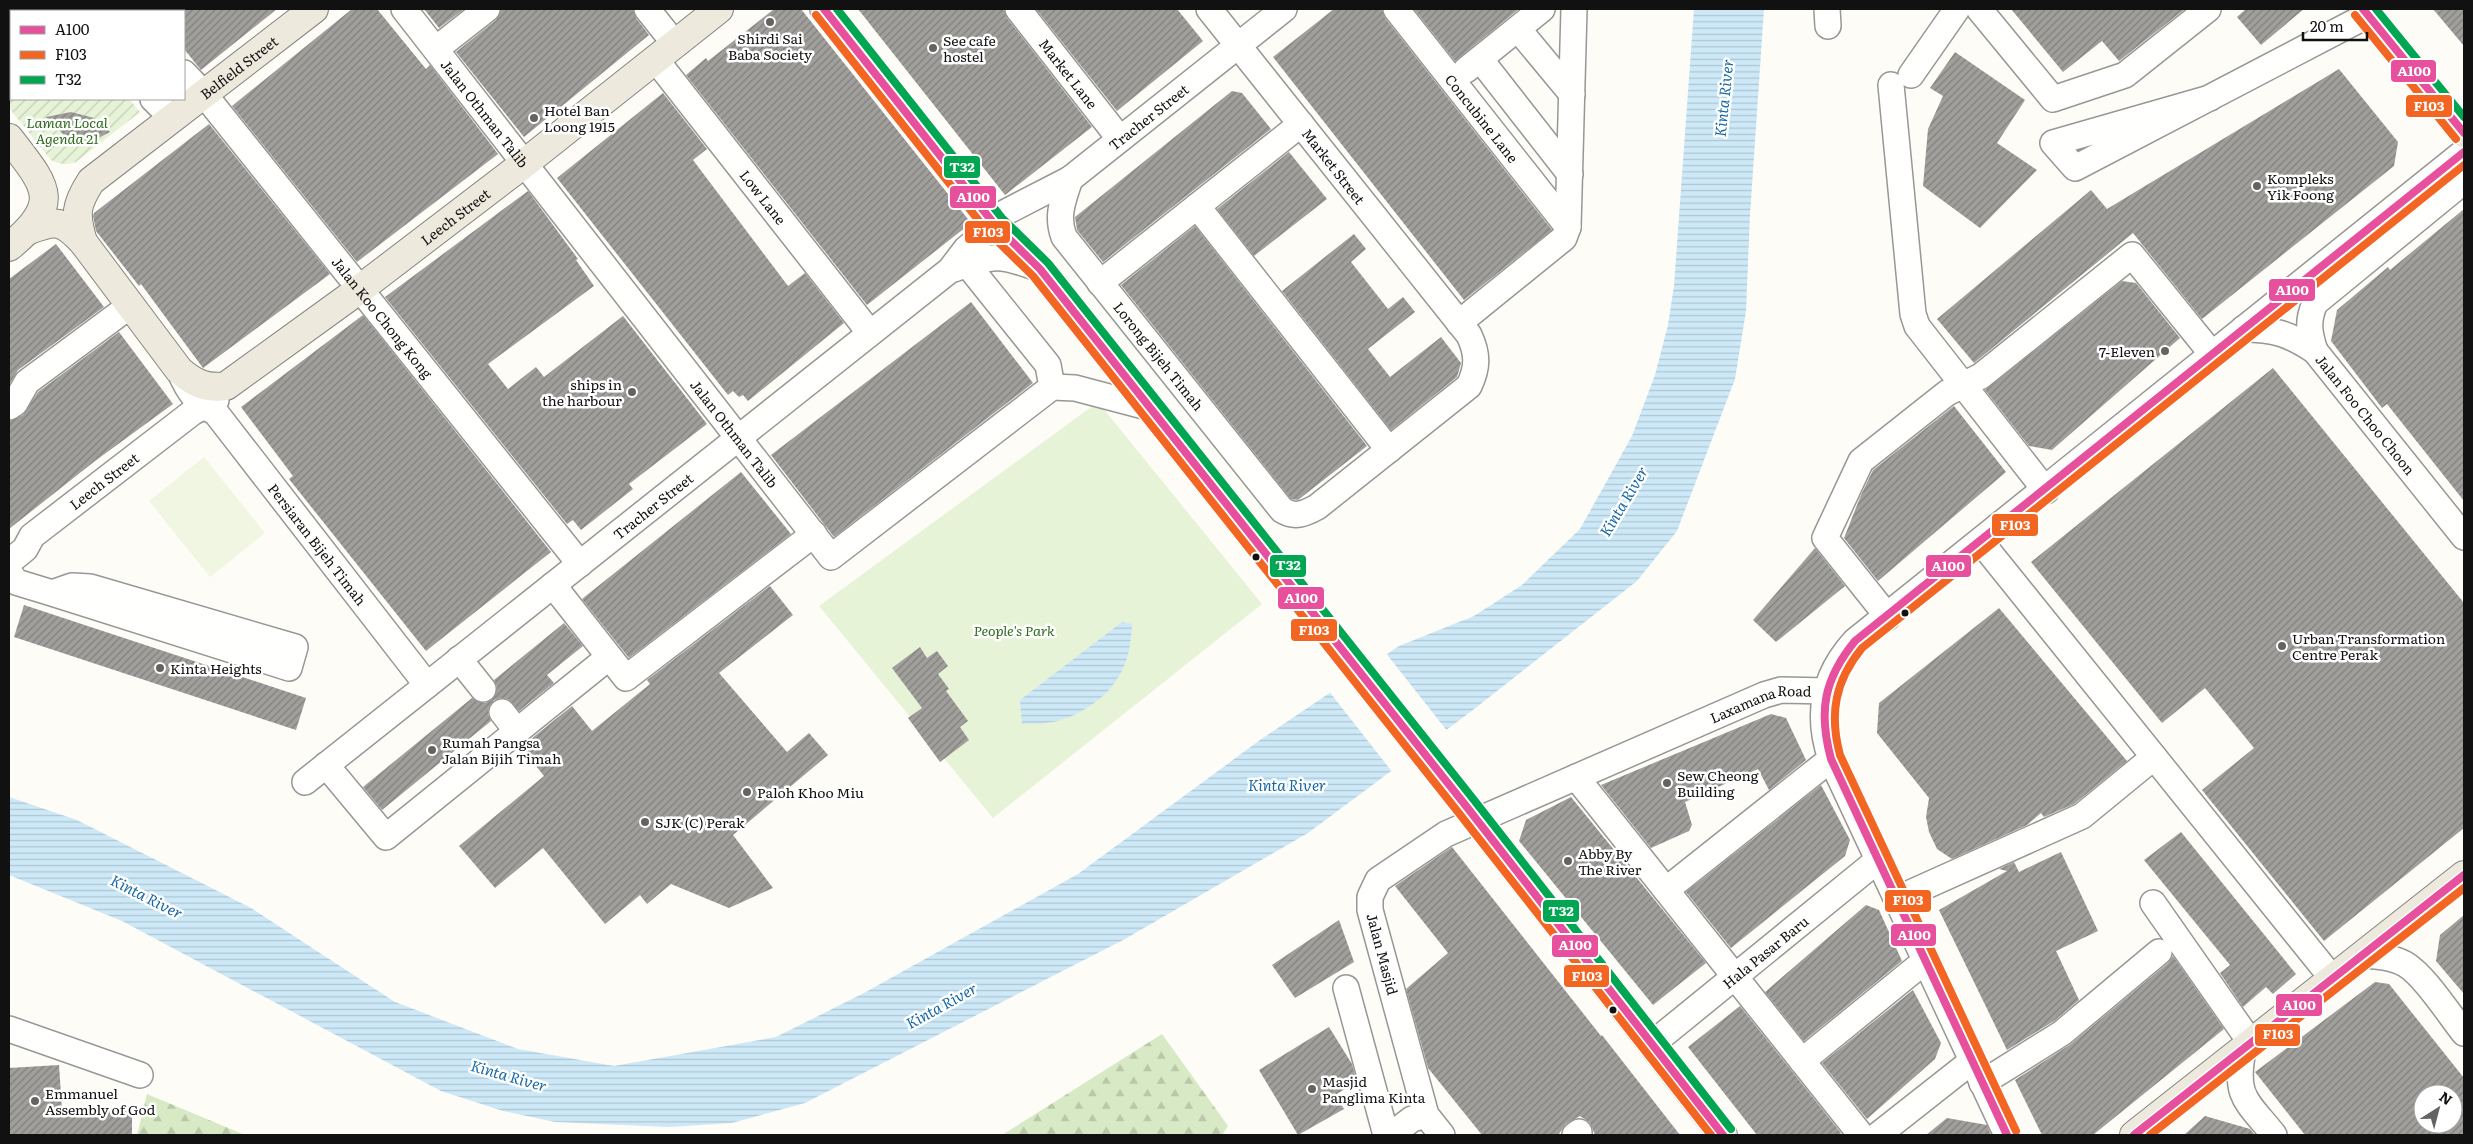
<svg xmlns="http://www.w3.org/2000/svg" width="2473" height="1144" font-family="Literata,serif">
<defs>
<pattern id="forest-firs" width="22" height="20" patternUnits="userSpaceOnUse" patternTransform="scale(1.25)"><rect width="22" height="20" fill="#d8eac5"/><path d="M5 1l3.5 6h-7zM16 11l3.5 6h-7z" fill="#b8c8a8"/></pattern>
<pattern id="garden-furrows" width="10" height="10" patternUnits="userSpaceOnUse" patternTransform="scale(1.25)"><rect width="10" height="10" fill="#e7f3d7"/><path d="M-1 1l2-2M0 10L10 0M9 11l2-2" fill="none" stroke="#c5cfb8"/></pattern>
<pattern id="water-rules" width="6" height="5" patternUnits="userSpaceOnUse" patternTransform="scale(1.25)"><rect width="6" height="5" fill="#cde8f7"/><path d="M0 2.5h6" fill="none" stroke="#afc6d3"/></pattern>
<pattern id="building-hatch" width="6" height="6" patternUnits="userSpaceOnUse" patternTransform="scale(1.25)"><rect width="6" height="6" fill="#a19f9c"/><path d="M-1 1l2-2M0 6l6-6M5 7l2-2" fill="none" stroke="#82807e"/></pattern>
</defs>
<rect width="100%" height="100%" fill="#fdfcf7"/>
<g fill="url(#forest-firs)">
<polygon points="1162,1034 1228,1126 1222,1135 1002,1135"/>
<polygon points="147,1094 245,1135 137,1135"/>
</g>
<polygon fill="#e7f3d7" points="1098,402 1262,604 993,818 819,606"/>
<path fill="url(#garden-furrows)" d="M9,85H11V99H129L140,112L76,162C66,165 61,165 51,160L9,108Z"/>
<polygon fill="#f0f6e1" points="204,457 265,533 210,577 149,501"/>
<g fill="url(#water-rules)">
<polygon points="1694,9 1764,9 1750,215 1746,311 1735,379 1677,531 1637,581 1469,713 1308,833 1125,939 805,1103 732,1123 669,1127 555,1122 503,1111 441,1091 122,921 9,875 9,797 77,820 251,908 395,1002 518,1049 614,1066 776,1037 864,993 1078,874 1260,740 1399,646 1474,616 1522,585 1580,529 1632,436 1655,375 1668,325 1674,286"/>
<path d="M1122,622L1132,624C1131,639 1130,653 1124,666C1113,694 1082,716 1053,722C1043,724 1032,723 1022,724L1020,700Z"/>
</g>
<polygon fill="#fdfcf7" points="1385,652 1448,732 1393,773 1328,690"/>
<g fill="url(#building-hatch)" fill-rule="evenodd">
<polygon points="184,9 277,9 201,70 184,49"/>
<polygon points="352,9 377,9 426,69 430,65 498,154 357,262 232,106"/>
<polygon points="424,9 464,9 439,28"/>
<polygon points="501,9 633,9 636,18 649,35 524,137 456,52 496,20"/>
<polygon points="774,9 801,9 971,223 867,305 686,75 706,58 708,61"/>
<polygon points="858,9 1004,9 1007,18 1092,127 1005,195"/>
<polygon points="1036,9 1177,9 1203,41 1117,111"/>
<polygon points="1334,9 1382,9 1385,18 1552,230 1464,300 1273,57"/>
<polygon points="1414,9 1519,9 1455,61"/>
<polygon points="2011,9 2185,9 2119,61 2102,41 2063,72"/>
<polygon points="2246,9 2304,9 2261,45 2237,17"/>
<polygon points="2433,9 2464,9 2464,46"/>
<polygon points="1955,52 2025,100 1997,143 2037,170 1980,228 1923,186 1928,129 1943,96 1930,88"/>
<polygon points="2339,69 2398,142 2394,166 2202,319 2133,233 1974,363 1937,319 2091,190 2107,209"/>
<polygon points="1232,91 1242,93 1271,129 1103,262 1077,230 1075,217"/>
<polygon points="663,93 707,149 693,160 788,286 805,273 844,323 748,401 743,395 739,397 733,391 728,395 557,178"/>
<polygon points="71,112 94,118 110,132 86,144 66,137 46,117"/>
<polygon points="209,124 330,274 203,368 141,284 139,286 96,231 93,216 94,213"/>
<polygon points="1289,152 1327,199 1254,256 1217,209"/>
<polygon points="528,191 578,259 576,260 594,286 488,364 508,389 536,367 544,377 623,316 707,424 629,484 633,489 581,530 573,520 567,524 385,297"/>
<polygon points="2464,209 2464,501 2387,404 2382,408 2331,341 2337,310 2388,267 2390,270"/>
<polygon points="1195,226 1367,446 1298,500 1291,499 1121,285"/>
<polygon points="1354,234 1366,249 1351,262 1388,309 1403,297 1415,312 1368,349 1390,377 1441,337 1461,363 1457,377 1391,430 1282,291"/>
<polygon points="56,244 104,307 18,370 9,385 9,279"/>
<polygon points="2122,281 2136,283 2180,338 2052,450 2029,446 1985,390"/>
<polygon points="971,302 1033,383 834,537 771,455"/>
<polygon points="363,315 551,552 426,651 289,479 293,476 241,407"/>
<polygon points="119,332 173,404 95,461 9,529 9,421 23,415 38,392"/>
<polygon points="2273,368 2464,603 2464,828 2324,941 2202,790 2254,748 2205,688 2162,723 2031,562"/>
<polygon points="1954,406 2006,472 1878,581 1844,538 1861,495 1873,470"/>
<polygon points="741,472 791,534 629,658 582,599"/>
<polygon points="1815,548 1845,586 1776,642 1753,620"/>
<polygon points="770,586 793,615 719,673 787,752 809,733 828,755 733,835 773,888 729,908 671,884 647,904 640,895 605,924 543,848 495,888 459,846 544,776 521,747 572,706 592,731 650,684 647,680"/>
<polygon points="24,605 306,698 296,730 14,637"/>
<polygon points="1999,608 2127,761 2074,804 2044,817 2041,813 2027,825 1952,859 1937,849 1929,832 1926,817 1929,798 1877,733 1879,703"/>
<polygon points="564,623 583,646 547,675 554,683 519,711 508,699 501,698 494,700 489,707 488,714 491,721 382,810 363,787 472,698 485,703 492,700 497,687 494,680"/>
<polygon points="920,647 927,658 937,651 948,666 938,674 949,689 946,691 968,721 960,727 969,740 940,762 908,718 922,708 892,668"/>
<polygon points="1771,714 1786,718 1806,760 1769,790 1758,769 1685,802 1692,825 1689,831 1651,848 1601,785"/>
<polygon points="1821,785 1850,840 1845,856 1731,948 1686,892"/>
<polygon points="1571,797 1706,963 1653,1005 1519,841 1526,820"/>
<polygon points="2181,832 2296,974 2273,994 2266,987 2243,1007 2220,973 2230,965 2144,860"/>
<polygon points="1452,847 1601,1036 1602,1035 1680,1135 1595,1135 1590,1123 1580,1116 1566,1124 1558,1135 1482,1135 1428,1068 1406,989 1448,953 1395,886"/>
<polygon points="2061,852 2098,931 2056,951 2079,1000 2054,1021 2007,1050 1939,910 2007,871 1999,869 2014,862 2019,872"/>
<polygon points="1866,905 1879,910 1902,961 1804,1041 1765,992"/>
<polygon points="2464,915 2464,994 2436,961 2440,935"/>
<polygon points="1339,920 1354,962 1295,998 1272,965"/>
<polygon points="2173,956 2224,1029 2093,1135 2042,1135 2015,1080 2071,1044 2168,963"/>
<path d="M2375,982L2389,984L2464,1078V1135H2305L2255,1072ZM2423,1094H2453V1124H2423Z"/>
<polygon points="1913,990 1941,1043 1935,1059 1867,1119 1822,1063"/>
<polygon points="1740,1006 1791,1070 1841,1133 1839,1135 1757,1135 1688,1047"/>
<polygon points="1329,1027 1352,1064 1357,1082 1335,1095 1344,1109 1298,1135 1259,1070"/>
<polygon points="59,1065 62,1110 132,1111 132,1135 9,1135 9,1068"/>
<polygon points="2205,1116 2250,1129 2255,1135 2184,1135"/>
<polygon points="1947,1118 1987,1125 1991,1135 1926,1135"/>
</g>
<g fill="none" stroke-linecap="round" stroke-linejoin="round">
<g stroke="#979795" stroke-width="28">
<g id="minor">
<polyline points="134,9 136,11"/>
<path id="s1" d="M404,9L831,557L1052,387L1075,388L1151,408"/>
<polyline points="647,9 675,44"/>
<path id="s2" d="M1018,9L1120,139"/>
<path id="s3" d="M1396,9L1568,227"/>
<polyline points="1827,9 1828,26"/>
<polyline points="1979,9 2053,99 2125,75 2208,9"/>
<polyline points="1518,29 1572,94"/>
<polyline points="436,49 487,9"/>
<polyline points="1480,59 1570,174"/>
<path id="s4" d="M656,60L870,333"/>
<polyline points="9,66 11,66"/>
<polyline points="1466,70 1542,9"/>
<path id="s5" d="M184,73L204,94L580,564"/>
<polyline points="1911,75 1957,9"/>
<polyline points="1891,85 1913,314 1917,326 2046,491"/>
<polyline points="2210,98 2053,143 2075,168 2368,15"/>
<polyline points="153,99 172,118"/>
<path id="s6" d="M1070,179C1063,200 1056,216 1064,237L1282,510C1295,518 1304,514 1317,507L1469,386C1478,367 1478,354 1469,335L1209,9"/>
<polyline points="1197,206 1389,450"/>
<path id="s7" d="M1006,212L1070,179L1284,9"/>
<polyline points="967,264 1048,365 1052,387"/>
<path d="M954,269C994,254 1000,254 1040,269"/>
<polyline points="1100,283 1301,124"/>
<polyline points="1459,323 1564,238 1568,227 1574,9"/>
<path id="s8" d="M2243,329C2275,329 2289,334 2315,351L2464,537"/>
<path d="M2315,351C2309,333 2307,321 2315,303L2464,181"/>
<path id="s9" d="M179,370C189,393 195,401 216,413L427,685"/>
<polyline points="9,407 15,403 27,382 131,305"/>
<polyline points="1981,542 2332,978"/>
<path id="s10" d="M9,562L25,549L32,536L193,412L216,400"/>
<polyline points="9,572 16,582 52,593 289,668 295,647 90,587 72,586 52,593"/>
<polyline points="553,585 626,678 814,534"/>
<polyline points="1888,617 1825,538 1861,461 1947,393 1981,376 2132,255 2212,354"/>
<polyline points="459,659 483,689"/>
<polyline points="502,712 516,730"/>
<polyline points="326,765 386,837 609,657"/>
<polyline points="1576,777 1861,1135"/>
<path id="s11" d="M305,782L950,270L966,249L995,225"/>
<polyline points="1666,890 1831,759"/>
<polyline points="1897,899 2082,816 2154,757"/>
<polyline points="2153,903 2251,1043"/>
<path d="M2363,955C2377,956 2392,957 2405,964C2424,975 2449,1014 2464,1033"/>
<polyline points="1346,988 1386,1135"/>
<polyline points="9,1029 140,1075"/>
<path id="s12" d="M1652,1044L1878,860"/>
<path d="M2243,1050C2234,1097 2246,1100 2274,1135"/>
<polyline points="1802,1061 1925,961"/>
<polyline points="1982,1083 2062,1033 2159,952"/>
<polyline points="1391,1135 1412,1119 1426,1115"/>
<path id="s13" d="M1442,1135L1426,1115L1370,910V897L1378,880L1446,834L1764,695L1781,690L1827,691"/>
<polyline points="1575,1135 1579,1132"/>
<polyline points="1878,1135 1972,1061"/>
<path d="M2007,1135L1831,759C1816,715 1823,676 1855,641L2464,152"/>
</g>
</g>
<g stroke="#858482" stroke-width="30">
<g id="major">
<path d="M9,138C46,186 64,202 9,247"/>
<path id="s14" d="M29,230C57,220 62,220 83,242L179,370C194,383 206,389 226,386L360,289L525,163L719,9"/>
<path id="s15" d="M83,242C75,214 75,206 91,181L314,9"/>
<polyline points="2134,1135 2464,875"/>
</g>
</g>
<g stroke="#858482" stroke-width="30">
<g id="highway">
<polyline points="824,9 995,225 1040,269 1466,806 1723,1135"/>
<polyline points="2363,9 2464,133"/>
</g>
</g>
<use href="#minor" stroke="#fffffe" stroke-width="25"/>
<use href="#major" stroke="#ede9dc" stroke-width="28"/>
<use href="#highway" stroke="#eae1d8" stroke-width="28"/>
<g stroke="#fff" stroke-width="11">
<g id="bus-1">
<polyline points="824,9 995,225 1040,269 1466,806 1723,1135"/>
<polyline points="2363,9 2464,133"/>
<path d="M2007,1135L1831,759C1818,711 1824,679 1855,641L2464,152"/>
<polyline points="2134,1135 2464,875"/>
</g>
</g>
<g stroke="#fff" stroke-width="11">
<g id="bus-2">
<polyline points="816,15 987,231 1033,276 1458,812 1711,1135"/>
<polyline points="2355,15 2456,139"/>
<path d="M2016,1131L1840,755C1829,714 1835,681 1862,648L2464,165"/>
<polyline points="2150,1135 2464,888"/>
</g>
</g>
<g stroke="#fff" stroke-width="11">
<g id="bus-3">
<polyline points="837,9 1002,218 1048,263 1474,800 1731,1129"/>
<polyline points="2376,9 2464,117"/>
</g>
</g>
<use href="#bus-1" stroke="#e6509d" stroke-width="8"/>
<use href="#bus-2" stroke="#f26522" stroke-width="8"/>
<use href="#bus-3" stroke="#00a651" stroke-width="8"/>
</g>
<g fill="#646362" stroke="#fff" stroke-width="2">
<circle cx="770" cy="22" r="5"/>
<circle cx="933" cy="48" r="5"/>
<circle cx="534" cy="118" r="5"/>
<circle cx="2257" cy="186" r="5"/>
<circle cx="2165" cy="351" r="5"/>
<circle cx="632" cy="392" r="5"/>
<circle cx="2282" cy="646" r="5"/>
<circle cx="160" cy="668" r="5"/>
<circle cx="432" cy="750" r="5"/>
<circle cx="1667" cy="783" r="5"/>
<circle cx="747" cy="792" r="5"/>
<circle cx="645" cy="822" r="5"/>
<circle cx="1568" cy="861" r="5"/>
<circle cx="1312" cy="1089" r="5"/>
<circle cx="35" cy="1101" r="5"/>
</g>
<g fill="#111" stroke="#fff" stroke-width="2">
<circle cx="1256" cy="557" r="4.5"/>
<circle cx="1905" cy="613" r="4.5"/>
<circle cx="1613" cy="1010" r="4.5"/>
</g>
<g text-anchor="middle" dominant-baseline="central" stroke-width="5" stroke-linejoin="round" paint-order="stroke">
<g font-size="14" fill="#111" stroke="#fff" text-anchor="start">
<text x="770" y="38" text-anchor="middle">Shirdi Sai<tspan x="770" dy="16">Baba Society</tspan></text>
<text x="943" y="40">See cafe<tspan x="943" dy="16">hostel</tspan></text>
<text x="544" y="110">Hotel Ban<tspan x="544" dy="16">Loong 1915</tspan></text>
<text x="2267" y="178">Kompleks<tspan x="2267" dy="16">Yik Foong</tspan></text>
<text x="2155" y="351" text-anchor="end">7-Eleven</text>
<text x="622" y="384" text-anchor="end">ships in<tspan x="622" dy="16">the harbour</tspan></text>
<text x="2292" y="638">Urban Transformation<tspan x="2292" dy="16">Centre Perak</tspan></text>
<text x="170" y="668">Kinta Heights</text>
<text x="442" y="742">Rumah Pangsa<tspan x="442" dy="16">Jalan Bijih Timah</tspan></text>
<text x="1677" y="775">Sew Cheong<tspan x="1677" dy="16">Building</tspan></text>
<text x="757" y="792">Paloh Khoo Miu</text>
<text x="655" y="822">SJK (C) Perak</text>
<text x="1578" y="853">Abby By<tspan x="1578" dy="16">The River</tspan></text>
<text x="1322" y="1081">Masjid<tspan x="1322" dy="16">Panglima Kinta</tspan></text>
<text x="45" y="1093">Emmanuel<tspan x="45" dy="16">Assembly of God</tspan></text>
</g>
<g font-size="14" fill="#111" stroke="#fff">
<text stroke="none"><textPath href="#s15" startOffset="251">Belfield Street</textPath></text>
<text stroke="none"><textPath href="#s2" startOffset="82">Market Lane</textPath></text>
<text stroke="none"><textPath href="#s1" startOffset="132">Jalan Othman Talib</textPath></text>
<text stroke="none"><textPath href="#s7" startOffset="172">Tracher Street</textPath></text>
<text stroke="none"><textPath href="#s3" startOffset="139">Concubine Lane</textPath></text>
<text transform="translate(1334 166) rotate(52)">Market Street</text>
<text stroke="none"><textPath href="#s4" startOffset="174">Low Lane</textPath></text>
<text stroke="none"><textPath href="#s14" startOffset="558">Leech Street</textPath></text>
<text stroke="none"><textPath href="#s5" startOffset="315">Jalan Koo Chong Kong</textPath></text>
<text stroke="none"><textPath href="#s6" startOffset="212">Lorong Bijeh Timah</textPath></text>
<text stroke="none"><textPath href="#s8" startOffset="158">Jalan Foo Choo Choon</textPath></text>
<text stroke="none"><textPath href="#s1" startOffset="538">Jalan Othman Talib</textPath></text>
<text stroke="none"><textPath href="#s10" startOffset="126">Leech Street</textPath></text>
<text stroke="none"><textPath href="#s11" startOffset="444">Tracher Street</textPath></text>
<text stroke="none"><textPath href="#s9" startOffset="224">Persiaran Bijeh Timah</textPath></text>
<text stroke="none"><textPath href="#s13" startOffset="694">Laxamana Road</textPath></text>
<text stroke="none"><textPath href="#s12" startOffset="146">Hala Pasar Baru</textPath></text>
<text transform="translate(1383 954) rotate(75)">Jalan Masjid</text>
</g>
<g font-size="14" font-style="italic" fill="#2f6b1f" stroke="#fff">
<text x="67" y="122">Laman Local<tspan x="67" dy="16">Agenda 21</tspan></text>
<text x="1014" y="630">People's Park</text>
</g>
<g font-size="15" font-style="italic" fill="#1768a6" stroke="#fff">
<text transform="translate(1723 98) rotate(-84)">Kinta River</text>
<text transform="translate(1623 501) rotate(-59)">Kinta River</text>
<text x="1287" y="784">Kinta River</text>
<text transform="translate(147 896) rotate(27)">Kinta River</text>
<text transform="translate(941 1005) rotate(-29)">Kinta River</text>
<text transform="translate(509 1075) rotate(16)">Kinta River</text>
</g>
</g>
<g stroke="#fff" stroke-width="2">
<rect x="2390" y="59" width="47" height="24" rx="5" fill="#e6509d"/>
<rect x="2405" y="94" width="48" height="24" rx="5" fill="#f26522"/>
<rect x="943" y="155" width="38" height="24" rx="5" fill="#00a651"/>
<rect x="949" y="185" width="48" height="24" rx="5" fill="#e6509d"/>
<rect x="964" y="220" width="47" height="24" rx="5" fill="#f26522"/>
<rect x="2268" y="278" width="48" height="24" rx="5" fill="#e6509d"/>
<rect x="1991" y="513" width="48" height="24" rx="5" fill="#f26522"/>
<rect x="1269" y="554" width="38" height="24" rx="5" fill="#00a651"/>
<rect x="1925" y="554" width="47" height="24" rx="5" fill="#e6509d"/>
<rect x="1277" y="586" width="48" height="24" rx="5" fill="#e6509d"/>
<rect x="1290" y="618" width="48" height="24" rx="5" fill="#f26522"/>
<rect x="1884" y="889" width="48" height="24" rx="5" fill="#f26522"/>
<rect x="1542" y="899" width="38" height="24" rx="5" fill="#00a651"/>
<rect x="1890" y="923" width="47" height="24" rx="5" fill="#e6509d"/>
<rect x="1551" y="934" width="48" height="24" rx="5" fill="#e6509d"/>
<rect x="1563" y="964" width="47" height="24" rx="5" fill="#f26522"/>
<rect x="2275" y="993" width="48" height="24" rx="5" fill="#e6509d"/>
<rect x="2254" y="1023" width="47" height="24" rx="5" fill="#f26522"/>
</g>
<g font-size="14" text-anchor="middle" font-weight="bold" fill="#fff">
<text x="2414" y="76">A100</text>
<text x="2429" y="111">F103</text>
<text x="962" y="172">T32</text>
<text x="973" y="202">A100</text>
<text x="988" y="237">F103</text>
<text x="2292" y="295">A100</text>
<text x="2015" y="530">F103</text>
<text x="1288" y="570">T32</text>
<text x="1948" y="571">A100</text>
<text x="1301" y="603">A100</text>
<text x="1314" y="635">F103</text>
<text x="1908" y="905">F103</text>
<text x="1561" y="916">T32</text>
<text x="1914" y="940">A100</text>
<text x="1575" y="950">A100</text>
<text x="1587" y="981">F103</text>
<text x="2299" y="1010">A100</text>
<text x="2278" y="1039">F103</text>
</g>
<rect width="2473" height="1144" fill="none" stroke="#111111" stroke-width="20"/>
<rect x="10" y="10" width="175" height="90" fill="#ffffff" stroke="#a0a0a0"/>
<rect x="20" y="26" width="25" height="8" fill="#e6509d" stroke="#a0a0a0"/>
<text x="55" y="35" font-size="15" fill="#111111">A100</text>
<rect x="20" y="51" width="25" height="8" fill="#f26522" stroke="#a0a0a0"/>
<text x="55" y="60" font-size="15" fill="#111111">F103</text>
<rect x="20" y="76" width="25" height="8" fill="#00a651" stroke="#a0a0a0"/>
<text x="55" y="85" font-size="15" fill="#111111">T32</text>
<g transform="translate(2438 1109) rotate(36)"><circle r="24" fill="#ffffff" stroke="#a0a0a0"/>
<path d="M0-4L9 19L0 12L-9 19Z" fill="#646362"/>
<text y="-8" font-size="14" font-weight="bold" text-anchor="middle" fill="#111111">N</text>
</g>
<path d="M2303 32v8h64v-8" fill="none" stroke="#111111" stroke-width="2.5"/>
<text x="2310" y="32" font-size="15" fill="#111111" stroke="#ffffff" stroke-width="4" paint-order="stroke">20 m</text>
</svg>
